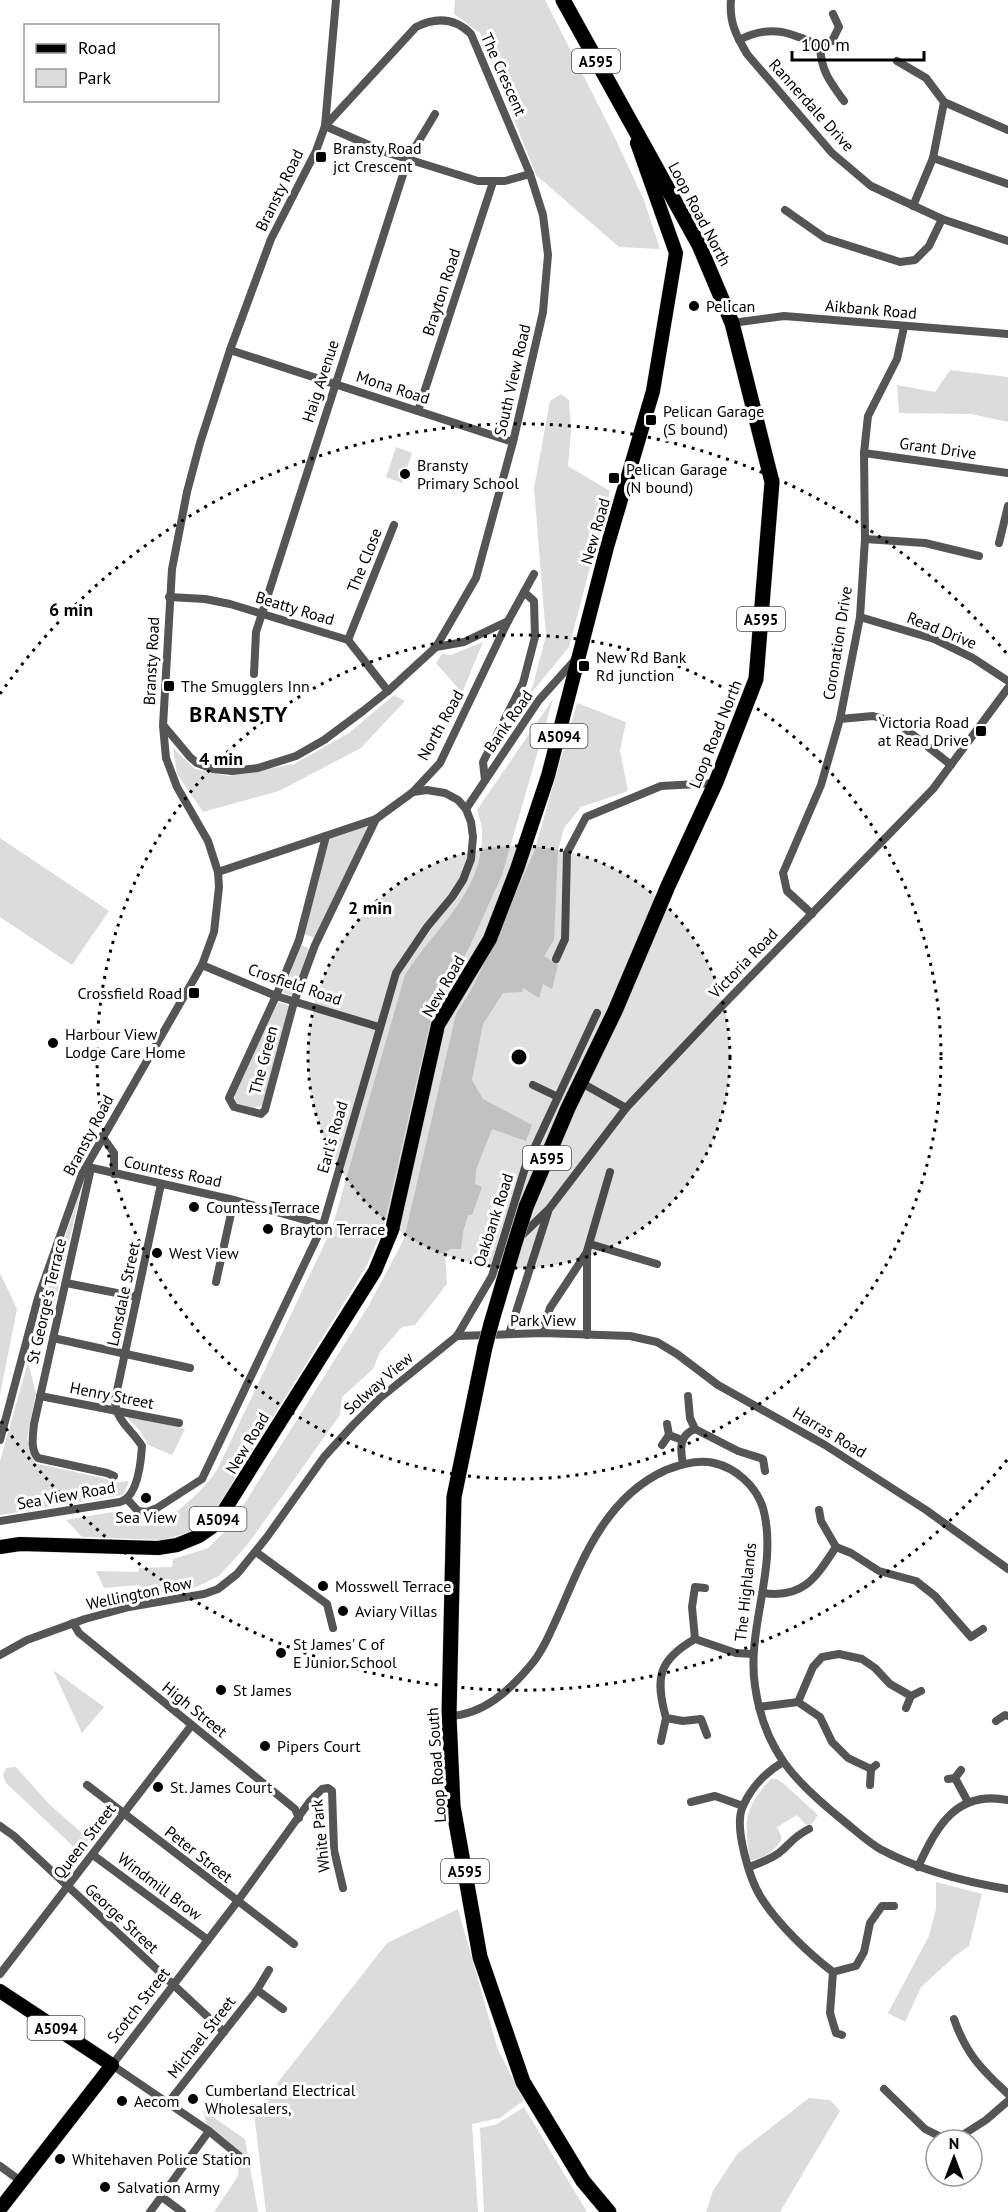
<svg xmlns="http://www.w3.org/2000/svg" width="1008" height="2212" font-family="'PT Sans',sans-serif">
<rect width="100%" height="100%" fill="#fff"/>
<g fill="#dcdcdc">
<polygon points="455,0 545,0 612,132 644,200 660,249 619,247 536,175 480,33 454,14"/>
<polygon points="950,370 1008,377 1008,422 971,414 899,413 897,385 935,392"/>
<polygon points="561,394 569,400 571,432 568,466 610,491 569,647 528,697 533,685 546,636 534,488 550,401"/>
<polygon points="396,447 412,453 402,483 386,477"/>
<polygon points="483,642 462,693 436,663 442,654 451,655"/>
<polygon points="394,695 405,701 361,748 279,791 203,812 177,774 173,748 195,769 228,776 294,764 349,733"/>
<path d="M553,699L502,875L469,948L437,1001L431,1019L383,1229L366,1267L211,1517L187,1533L162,1540L82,1537L66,1520L119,1511L136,1526C142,1525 149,1526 155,1524C176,1516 207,1487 218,1468L332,1228L405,975C434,929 484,892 482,832C482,825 479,817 477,810Z"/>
<polygon points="577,703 626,722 620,751 628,791 581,807 564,828 558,850 554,940 544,956 558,965 552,989 543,984 539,998 523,988 522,992 503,993 483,1024 472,1080 483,1099 532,1125 526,1141 492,1129 476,1170 475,1184 482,1187 472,1215 468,1215 463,1232 461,1249 450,1249 445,1253 447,1284 415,1325 402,1327 380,1352 373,1369 342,1397 340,1415 248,1544 219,1576 194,1588 167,1593 140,1593 139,1585 104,1588 96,1571 138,1572 139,1568 172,1567 173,1559 208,1548 231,1525 369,1305 404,1239 456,1014 470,992 490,952 534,852"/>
<polygon points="368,826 315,938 304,934 328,839"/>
<polygon points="0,838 109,911 72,965 0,917"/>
<polygon points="302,945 310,949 293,996 283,993 300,946"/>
<polygon points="278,1002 290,1006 263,1105 254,1108 236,1103 234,1094"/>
<polygon points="82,1186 46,1340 30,1360 29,1355 42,1306"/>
<polygon points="0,1273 17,1309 0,1395"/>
<polygon points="28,1362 36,1393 27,1439 35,1459 34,1463 107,1479 113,1483 127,1481 129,1482 123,1495 0,1515 0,1461"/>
<polygon points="125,1415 185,1429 172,1455 148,1445 140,1431"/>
<polygon points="53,1670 104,1707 82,1733"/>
<polygon points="16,1767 50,1805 89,1839 87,1847 79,1852 6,1783 3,1775 6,1768"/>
<path d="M771,1779H777L783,1783L818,1815L812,1824L806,1825L797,1815L777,1827L781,1835V1841C772,1852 765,1859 750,1860C744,1822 743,1809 771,1779Z"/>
<polygon points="936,1882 982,1894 969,1946 955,1956 921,1987 905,2022 888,2013 929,1936 936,1909"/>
<polygon points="458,1909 498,2050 524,2100 500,2118 472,2124 478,2212 266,2212 254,2113 387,1943"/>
<polygon points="809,2098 830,2100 840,2111 780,2212 706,2212 713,2191 737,2154"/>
<polygon points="524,2107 587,2212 484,2212 480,2128 495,2125"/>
<polygon points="203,2110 245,2139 258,2212 214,2212 238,2176 239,2161 210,2138"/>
</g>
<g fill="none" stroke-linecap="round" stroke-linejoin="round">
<g stroke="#dbdbdb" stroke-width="15">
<g id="primary">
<polyline points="0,1547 20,1544 158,1548 177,1545 199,1536 212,1527 222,1514 375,1271 392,1230 438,1025 490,939 517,869 548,776 607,547 653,391 676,253 637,143"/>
<polyline points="0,1991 112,2065 0,2209"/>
</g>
</g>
<g stroke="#dbdbdb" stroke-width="16">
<g id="highway">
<polyline points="526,1207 568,1108 615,1011 668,886 716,782 756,679 772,482 732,323 699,245 563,0"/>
<polyline points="491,1324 513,1249"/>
<polyline points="485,1347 454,1497 449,1716 453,1806 480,1957 523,2082 583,2181 609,2212"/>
</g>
</g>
<g stroke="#555" stroke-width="8">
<path d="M731,0C729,22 736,35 747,54L832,153L871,186L942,219L1008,241"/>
<path d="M739,40C770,24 790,32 820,46L832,41L839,27L833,14"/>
<path d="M820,46C821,71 830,82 844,101"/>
<polyline points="897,61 926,78 944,102 933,158 913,206"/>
<polyline points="944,102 1008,130"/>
<polyline points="325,126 385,152 478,181 505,181 530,174"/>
<polyline points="933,158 1008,184"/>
<polyline points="785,210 825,238 900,262 915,260 929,246 942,219"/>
<polyline points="732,323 784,316 1008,334"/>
<polyline points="230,350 513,442"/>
<polyline points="418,411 493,182"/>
<polyline points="864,453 1008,473"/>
<polyline points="865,539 925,543 979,556"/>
<polyline points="999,543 1008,506"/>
<polyline points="169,597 205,599 230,604 348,640 388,691"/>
<polyline points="860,617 934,639 973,658 1008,681"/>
<polyline points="348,640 394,525"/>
<polyline points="436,647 464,642 508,621"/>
<polyline points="254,674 256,632 408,159 435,114"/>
<polyline points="840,719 873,716 898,723 951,765"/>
<path d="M164,726L190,757L197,763L213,769L232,771L258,768L296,756L324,740L363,711L388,691L436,647L476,578L513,442L543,312L548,255L543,215L530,174L471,34C455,18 436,17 416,27L325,126"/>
<polyline points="485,780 483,762 523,683 535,637 534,601 524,592"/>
<polyline points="466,809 539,700 575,660"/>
<polyline points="326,836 299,940 276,996 229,1098 234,1107 261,1114 265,1110 294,1002 315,945 376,819"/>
<polyline points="218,872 376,819 413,792 440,763 508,621 534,574"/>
<polyline points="812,914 787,891 783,873 821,785 840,719 860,617 865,539 864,453 868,416 897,359 904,327"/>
<polyline points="556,959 565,939 567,853 586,817 661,786 716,783"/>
<polyline points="202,965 276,996 379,1027"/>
<polyline points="580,1082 626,1108"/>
<polyline points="533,1085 558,1097"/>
<polyline points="102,1136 114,1153 114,1174"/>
<polyline points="88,1167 234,1200 323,1225"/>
<path d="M91,1168L34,1424C33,1435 30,1449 38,1458L107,1473L114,1476"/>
<polyline points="519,1238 549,1209 626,1108 723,1005 933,789 1008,688"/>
<polyline points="590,1244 657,1264"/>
<polyline points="216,1282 234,1200"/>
<polyline points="66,1283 137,1297"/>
<polyline points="542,1333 550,1308 587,1252"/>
<polyline points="509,1334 548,1212"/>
<polyline points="587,1335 587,1251 610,1172"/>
<polyline points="457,1336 542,1333 630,1336 657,1342 677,1354 718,1385 825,1445 926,1510 1008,1569"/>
<polyline points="53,1338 190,1368"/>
<polyline points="40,1396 179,1423"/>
<polyline points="688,1396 690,1418 695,1429"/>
<polyline points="667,1424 669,1435 682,1440"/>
<polyline points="0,1440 38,1298 82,1174 202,965 214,932 219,887 218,872 208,841 177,787 166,758 163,726 172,569 187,492 200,443 230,350 271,239 316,151 325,126 336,0"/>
<polyline points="662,1445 669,1435"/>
<path d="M683,1464C680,1449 679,1435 695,1429L738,1451L763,1459L765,1471"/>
<polyline points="127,1499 138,1511 147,1512 157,1508 202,1479 323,1225 396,973 427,927 452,897 463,880 471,859 473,837 471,822 466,809 458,800 445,793 427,790 413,792"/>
<polyline points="819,1510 821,1521 836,1547"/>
<path d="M0,1521L120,1502C138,1497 141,1462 142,1446C132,1430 115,1420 115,1400L161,1184"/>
<polyline points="256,1552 327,1604 333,1628"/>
<path d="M763,1593C804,1599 816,1577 836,1547L851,1553L879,1571L916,1581L935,1596L971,1637L983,1629"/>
<polyline points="73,1623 79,1633 295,1809 299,1818"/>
<polyline points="695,1639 692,1607 695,1587 705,1588"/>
<polyline points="0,1655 27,1640 85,1619 129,1607 204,1594 218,1589 237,1574 267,1537 324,1457 353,1425 380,1398 457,1336 492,1276 525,1168 597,1013"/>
<polyline points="798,1702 813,1667 822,1657 839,1654 862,1659 875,1668 890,1684 911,1696 921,1691"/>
<polyline points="759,1707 798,1702 820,1717 832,1742 848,1758 871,1769 876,1765"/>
<polyline points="906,1708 911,1696"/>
<path d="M449,1716C483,1715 509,1691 530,1666C544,1650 552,1628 561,1609C584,1555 608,1496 666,1470C681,1464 698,1459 714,1463C736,1468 756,1486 763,1508C779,1566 746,1628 755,1686C764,1751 796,1783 845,1822C856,1831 868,1842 880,1849C919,1870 965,1882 1008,1889"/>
<polyline points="996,1721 1005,1715 1008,1716"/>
<path d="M707,1735L701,1719L683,1721L666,1718C655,1678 658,1660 695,1639L736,1653L753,1654"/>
<polyline points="661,1741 666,1718"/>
<path d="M783,1762C766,1772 751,1788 743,1806C733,1826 750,1881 762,1899C778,1924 809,1954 833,1972L856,1966L864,1952L870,1923L882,1906H894"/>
<polyline points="955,1778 968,1802"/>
<polyline points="948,1779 955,1778 961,1770"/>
<polyline points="87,1785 294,1944"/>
<polyline points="870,1785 871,1769"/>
<polyline points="691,1802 715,1796 743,1806"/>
<polyline points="0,1826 14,1836 224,2032"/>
<polyline points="93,1855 208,1940"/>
<path d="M749,1867C760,1863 769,1860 779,1853C790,1844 794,1836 809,1829"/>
<path d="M918,1867C937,1826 956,1790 1008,1800"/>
<polyline points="833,1972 830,2013 836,2033 842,2035"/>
<polyline points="0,1974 191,1726"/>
<polyline points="257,1990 283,2009"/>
<path d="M954,2019C966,2054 982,2070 1008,2094"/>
<polyline points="884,2089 925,2129 943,2138 961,2136 986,2120 1008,2101"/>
<polyline points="168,2103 257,1990 269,1970"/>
<polyline points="243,2159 209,2131 112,2065 237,1902 310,1801 322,1789 328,1788 332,1791 334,1850 343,1888"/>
<polyline points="0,2166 22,2182"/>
<polyline points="162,2197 182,2212"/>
<polyline points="150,2212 209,2131"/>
</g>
<use href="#primary" stroke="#000" stroke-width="14"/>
<use href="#highway" stroke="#000" stroke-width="15"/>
<g stroke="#dbdbdb" stroke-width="16" stroke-linecap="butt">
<g id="highway-bridge">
<polyline points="513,1249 526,1207"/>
<polyline points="485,1347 491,1324"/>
</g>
</g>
<use href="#highway-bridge" stroke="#000" stroke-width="15"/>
</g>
<circle cx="519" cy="1057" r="211" fill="#000" fill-opacity=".12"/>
<g fill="none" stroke="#000" stroke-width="3" stroke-dasharray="3 6">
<circle cx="519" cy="1057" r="211"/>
<circle cx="519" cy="1057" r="422"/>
<path d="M1007 1460A633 633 0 0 1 0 1420M0 694A633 633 0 0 1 1007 654"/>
</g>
<g fill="#000" stroke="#fff" stroke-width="2">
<rect x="315" y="151" width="12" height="12" rx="3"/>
<circle cx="694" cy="306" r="6"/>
<rect x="645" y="414" width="12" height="12" rx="3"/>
<circle cx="405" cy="474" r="6"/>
<rect x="608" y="472" width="12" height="12" rx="3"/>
<rect x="578" y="660" width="12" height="12" rx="3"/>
<rect x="163" y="680" width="12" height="12" rx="3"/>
<rect x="975" y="725" width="12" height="12" rx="3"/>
<rect x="188" y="987" width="12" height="12" rx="3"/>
<circle cx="53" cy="1043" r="6"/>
<circle cx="194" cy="1207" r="6"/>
<circle cx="268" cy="1229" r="6"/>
<circle cx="157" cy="1253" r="6"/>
<circle cx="146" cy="1498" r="6"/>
<circle cx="323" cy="1586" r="6"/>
<circle cx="343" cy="1611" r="6"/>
<circle cx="281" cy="1653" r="6"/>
<circle cx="221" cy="1690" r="6"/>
<circle cx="265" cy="1746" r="6"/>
<circle cx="158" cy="1787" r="6"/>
<circle cx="193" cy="2099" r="6"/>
<circle cx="122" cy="2101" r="6"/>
<circle cx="60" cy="2159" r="6"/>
<circle cx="105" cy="2187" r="6"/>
</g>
<g text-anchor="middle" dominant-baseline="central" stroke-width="6" stroke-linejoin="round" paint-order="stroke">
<g fill="#fff" stroke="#4c4c4c" stroke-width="1.5">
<rect x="572" y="49" width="48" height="24" rx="4.5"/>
<rect x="737" y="607" width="48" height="24" rx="4.5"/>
<rect x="530.5" y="724" width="57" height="24" rx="4.5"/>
<rect x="523" y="1146" width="48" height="24" rx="4.5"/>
<rect x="189.5" y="1507" width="57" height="24" rx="4.5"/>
<rect x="441" y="1859" width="48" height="24" rx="4.5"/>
<rect x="27.5" y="2016" width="57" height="24" rx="4.5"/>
</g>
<g font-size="15" font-weight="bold" fill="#000">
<text x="596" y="61">A595</text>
<text x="761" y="619">A595</text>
<text x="559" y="736">A5094</text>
<text x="547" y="1158">A595</text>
<text x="218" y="1519">A5094</text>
<text x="465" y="1871">A595</text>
<text x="56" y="2028">A5094</text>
</g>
<g font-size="16" fill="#000" stroke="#fff">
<text transform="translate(504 74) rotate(66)">The Crescent</text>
<text transform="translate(812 105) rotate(48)">Rannerdale Drive</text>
<text transform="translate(279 190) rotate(-64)">Bransty Road</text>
<text transform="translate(700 214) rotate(62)">Loop Road North</text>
<text transform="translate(441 292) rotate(-72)">Brayton Road</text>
<text transform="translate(871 309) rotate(5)">Aikbank Road</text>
<text transform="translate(512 380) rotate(-77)">South View Road</text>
<text transform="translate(320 381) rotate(-72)">Haig Avenue</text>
<text transform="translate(393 387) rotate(18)">Mona Road</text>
<text transform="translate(938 448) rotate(8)">Grant Drive</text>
<text transform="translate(595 531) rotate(-74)">New Road</text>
<text transform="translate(364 560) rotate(-68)">The Close</text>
<text transform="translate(295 608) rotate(17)">Beatty Road</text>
<text transform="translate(942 630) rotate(22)">Read Drive</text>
<text transform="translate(837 643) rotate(-81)">Coronation Drive</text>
<text transform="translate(151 661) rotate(-87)">Bransty Road</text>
<text transform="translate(508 721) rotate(-55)">Bank Road</text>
<text transform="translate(440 725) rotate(-61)">North Road</text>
<text transform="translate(715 734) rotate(-68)">Loop Road North</text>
<text transform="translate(743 963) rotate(-46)">Victoria Road</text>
<text transform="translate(295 984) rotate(19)">Crosfield Road</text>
<text transform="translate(443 986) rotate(-60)">New Road</text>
<text transform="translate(263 1060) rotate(-75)">The Green</text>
<text transform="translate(88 1135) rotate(-62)">Bransty Road</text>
<text transform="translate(332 1137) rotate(-74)">Earl's Road</text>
<text transform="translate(173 1171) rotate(12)">Countess Road</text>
<text transform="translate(493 1220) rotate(-72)">Oakbank Road</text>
<text transform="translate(123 1294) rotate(-78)">Lonsdale Street</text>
<text transform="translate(46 1301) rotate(-77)">St George's Terrace</text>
<text x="543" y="1320">Park View</text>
<text transform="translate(378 1383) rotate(-41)">Solway View</text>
<text transform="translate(112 1395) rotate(11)">Henry Street</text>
<text transform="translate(830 1432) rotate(31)">Harras Road</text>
<text transform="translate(247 1443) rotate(-59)">New Road</text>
<text transform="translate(66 1495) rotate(-10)">Sea View Road</text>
<text transform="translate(745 1592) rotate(-84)">The Highlands</text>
<text transform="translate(139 1593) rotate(-12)">Wellington Row</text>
<text transform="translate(195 1709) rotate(39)">High Street</text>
<text transform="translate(436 1765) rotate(-94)">Loop Road South</text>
<text transform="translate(320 1836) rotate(-96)">White Park</text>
<text transform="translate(84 1841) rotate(-52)">Queen Street</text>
<text transform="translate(199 1854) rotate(38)">Peter Street</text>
<text transform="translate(160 1886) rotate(37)">Windmill Brow</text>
<text transform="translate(122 1918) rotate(43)">George Street</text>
<text transform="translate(138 2005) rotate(-52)">Scotch Street</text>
<text transform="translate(201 2037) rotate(-52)">Michael Street</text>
</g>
<g font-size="16" fill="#000" stroke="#fff" text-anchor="start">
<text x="333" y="148">Bransty Road<tspan x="333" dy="18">jct Crescent</tspan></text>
<text x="706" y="306">Pelican</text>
<text x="663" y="411">Pelican Garage<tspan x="663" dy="18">(S bound)</tspan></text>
<text x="417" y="465">Bransty<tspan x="417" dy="18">Primary School</tspan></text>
<text x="626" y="469">Pelican Garage<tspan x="626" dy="18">(N bound)</tspan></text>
<text x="596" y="657">New Rd Bank<tspan x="596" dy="18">Rd junction</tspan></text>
<text x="181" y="686">The Smugglers Inn</text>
<text x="969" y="722" text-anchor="end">Victoria Road<tspan x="969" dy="18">at Read Drive</tspan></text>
<text x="182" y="993" text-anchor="end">Crossfield Road</text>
<text x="65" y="1034">Harbour View<tspan x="65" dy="18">Lodge Care Home</tspan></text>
<text x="206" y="1207">Countess Terrace</text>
<text x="280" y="1229">Brayton Terrace</text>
<text x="169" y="1253">West View</text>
<text x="146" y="1517" text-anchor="middle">Sea View</text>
<text x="335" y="1586">Mosswell Terrace</text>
<text x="355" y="1611">Aviary Villas</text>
<text x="293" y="1644">St James' C of<tspan x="293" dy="18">E Junior School</tspan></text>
<text x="233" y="1690">St James</text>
<text x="277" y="1746">Pipers Court</text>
<text x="170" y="1787">St. James Court</text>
<text x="205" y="2090">Cumberland Electrical<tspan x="205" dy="18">Wholesalers,</tspan></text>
<text x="134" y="2101">Aecom</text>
<text x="72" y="2159">Whitehaven Police Station</text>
<text x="117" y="2187">Salvation Army</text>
</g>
<g font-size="22" font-weight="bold" letter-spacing="1.5" fill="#000" stroke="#fff">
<text x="239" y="714">BRANSTY</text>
</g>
</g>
<circle cx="519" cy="1057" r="9" fill="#000" stroke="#fff" stroke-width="3"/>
<g font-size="18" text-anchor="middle" font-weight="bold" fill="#000" stroke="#fff" stroke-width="6" stroke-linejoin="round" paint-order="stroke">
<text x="71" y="616">6 min</text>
<text x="221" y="765">4 min</text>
<text x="370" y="914">2 min</text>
</g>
<rect x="24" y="24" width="195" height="78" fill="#ffffff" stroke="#999999" stroke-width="1.5"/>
<rect x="36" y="44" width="30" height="9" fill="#000000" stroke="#999999" stroke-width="1.5"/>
<text x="78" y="54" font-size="18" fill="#000000">Road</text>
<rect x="36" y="69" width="30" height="18" fill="#dcdcdc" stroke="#999999" stroke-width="1.5"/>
<text x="78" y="84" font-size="18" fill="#000000">Park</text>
<g transform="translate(954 2158)"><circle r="28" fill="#ffffff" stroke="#999999" stroke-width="1.5"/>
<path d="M0-4.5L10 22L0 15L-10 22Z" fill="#000000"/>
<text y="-9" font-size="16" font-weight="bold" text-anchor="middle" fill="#000000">N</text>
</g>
<path d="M792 51v9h132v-9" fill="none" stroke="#000000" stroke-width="3"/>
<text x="801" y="51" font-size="18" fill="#000000" stroke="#ffffff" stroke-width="4.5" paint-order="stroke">100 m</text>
</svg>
